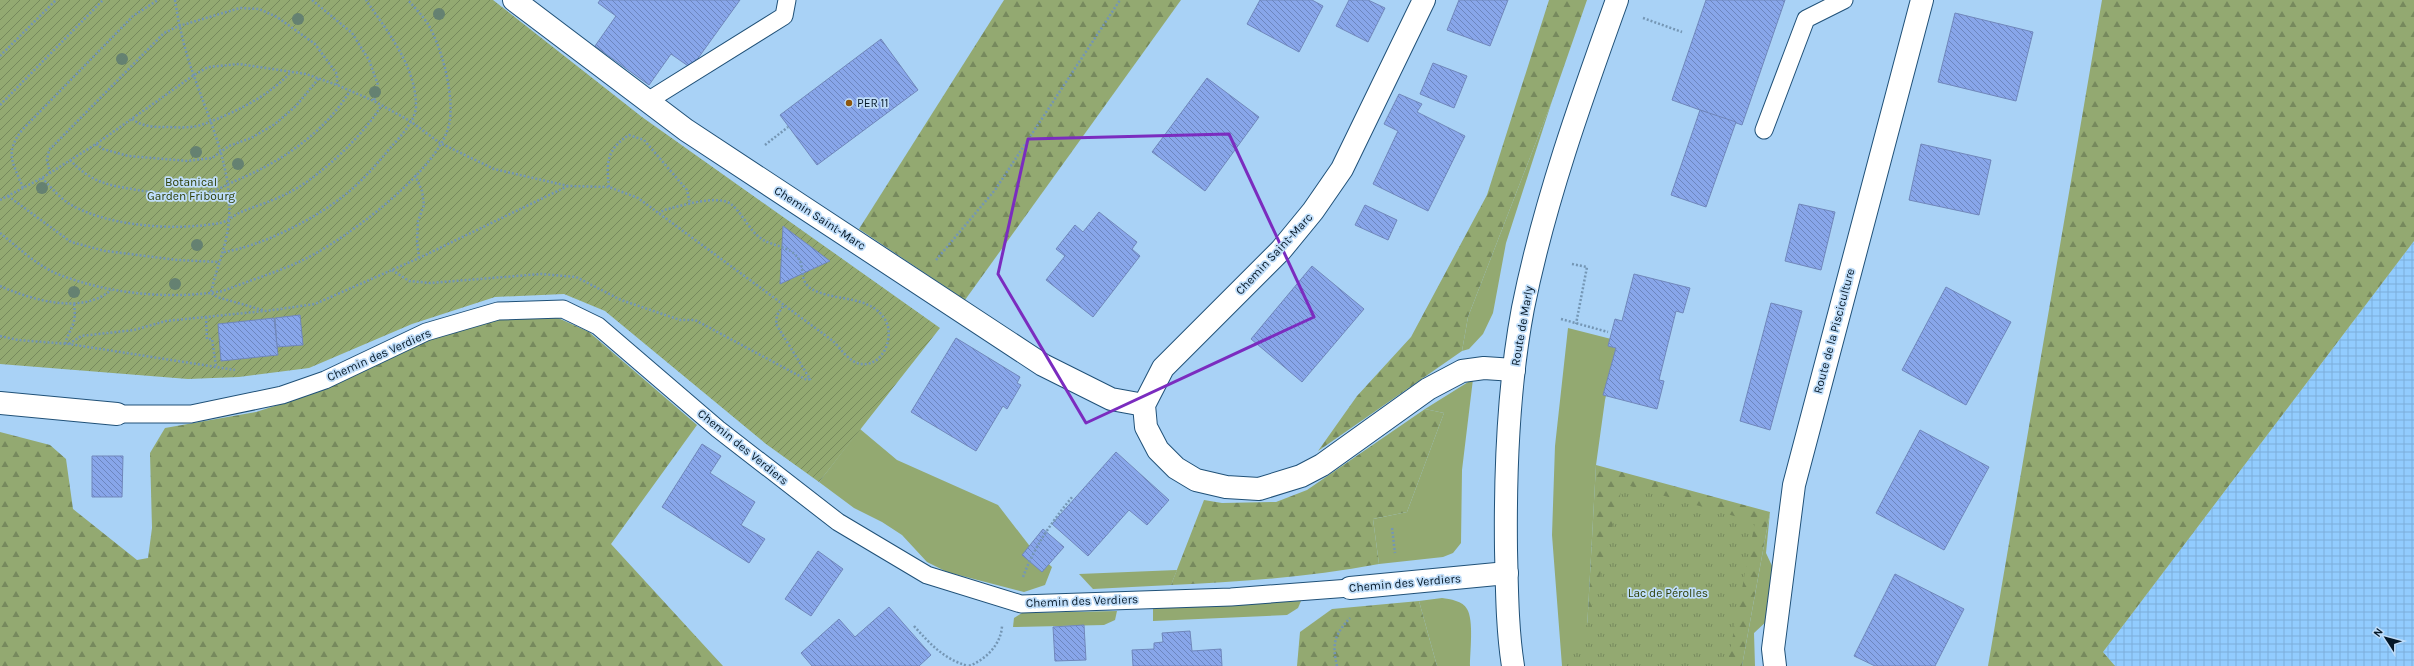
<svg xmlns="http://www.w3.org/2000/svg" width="2414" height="666" font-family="Karla,sans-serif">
<defs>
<pattern id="industrial-grid" width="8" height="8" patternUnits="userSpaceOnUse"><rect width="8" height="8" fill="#92ccfe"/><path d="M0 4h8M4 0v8" fill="none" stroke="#7caeda"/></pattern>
<pattern id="forest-firs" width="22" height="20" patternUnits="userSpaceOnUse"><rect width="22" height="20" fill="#93a971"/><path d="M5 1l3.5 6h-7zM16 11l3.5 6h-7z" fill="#76895d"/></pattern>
<pattern id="park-tufts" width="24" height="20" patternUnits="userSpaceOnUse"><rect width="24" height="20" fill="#93a971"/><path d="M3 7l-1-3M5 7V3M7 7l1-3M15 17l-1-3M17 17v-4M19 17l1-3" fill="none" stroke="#76895d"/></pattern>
<pattern id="garden-furrows" width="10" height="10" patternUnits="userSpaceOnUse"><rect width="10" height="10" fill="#93a971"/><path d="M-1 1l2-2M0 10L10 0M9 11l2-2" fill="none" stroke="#76895d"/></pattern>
<pattern id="building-back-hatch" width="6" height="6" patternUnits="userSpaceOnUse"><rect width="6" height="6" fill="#88a6ea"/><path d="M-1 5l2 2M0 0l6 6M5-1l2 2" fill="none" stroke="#6d86be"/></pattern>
</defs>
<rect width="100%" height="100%" fill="#a9d2f6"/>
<polygon fill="url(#industrial-grid)" points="2414,241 2414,666 2115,666 2103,652"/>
<g fill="#93a971">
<polygon points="1552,101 1506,243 1493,313 1483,334 1469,349 1462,351 1468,317"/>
<polygon points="1568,328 1619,341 1605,400 1596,465 1585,666 1562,666 1552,535 1555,446"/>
<polygon points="1473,379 1462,470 1461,543 1453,553 1443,557 1379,564 1373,519 1407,512 1444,413 1425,409"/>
<polygon points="860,429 897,460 998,505 1032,549 1052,567 1045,585 1024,592 947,572 927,562 902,535 882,522 854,508 819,482"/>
<polygon points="1770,512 1766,553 1773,568 1769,619 1754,633 1755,666 1742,666"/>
<polygon points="1177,570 1171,585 1093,589 1079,574"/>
<path d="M1442,598C1450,599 1463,601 1467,609C1474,620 1470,652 1470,666H1437L1419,601Z"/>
<polygon points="1301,601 1298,608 1287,615 1153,621 1153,608"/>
<polygon points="1117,611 1115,620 1104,625 1013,627 1014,618 1022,613"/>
</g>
<g fill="url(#forest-firs)">
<polygon points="1004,0 1181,0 965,300 859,229"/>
<polygon points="1549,0 1587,0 1552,101 1468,317 1462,351 1318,451 1357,396 1411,337 1487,195"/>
<polygon points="2102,0 2414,0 2414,241 2103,652 2115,666 1988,666"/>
<polygon points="556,317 589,332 697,425 611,544 723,666 0,666 0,432 50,445 66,459 73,509 137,560 148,558 152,528 150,453 165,428 256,412 321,391 430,338 498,319"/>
<path d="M1425,409L1444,413L1407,512L1373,519L1379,564C1309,577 1241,582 1171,585L1204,500L1222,503L1276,502L1307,490Z"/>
<polygon points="1596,465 1770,512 1742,666 1585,666"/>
<polygon points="1419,601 1437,666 1297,666 1300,632 1332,609"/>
</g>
<polygon fill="url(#park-tufts)" points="1623,484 1755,522 1727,666 1566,666 1588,622"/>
<polygon fill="url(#garden-furrows)" points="0,0 493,0 642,117 940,328 819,482 766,444 605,311 564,294 495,297 412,324 309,368 239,377 188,379 0,364"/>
<g fill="url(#building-back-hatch)" stroke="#7087bb">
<polygon points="600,0 740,0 691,68 671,54 649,85 595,46 616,16 598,3"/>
<polygon points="1260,0 1312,0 1323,6 1299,52 1247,24"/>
<polygon points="1349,0 1368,0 1385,8 1368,42 1336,26"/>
<polygon points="1459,0 1508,0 1490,46 1447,30"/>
<polygon points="1706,0 1785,0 1742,125 1672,100"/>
<polygon points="1955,13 2033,32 2016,101 1938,82"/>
<polygon points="881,39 918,90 817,165 780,115"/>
<polygon points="1433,63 1467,76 1454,108 1420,94"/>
<polygon points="1207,78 1259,117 1205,191 1152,152"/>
<polygon points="1399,94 1422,104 1417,112 1465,136 1428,211 1373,184 1398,131 1384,124"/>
<polygon points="1700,110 1736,122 1706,207 1671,195"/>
<polygon points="1921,144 1991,160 1979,215 1909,200"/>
<polygon points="1799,204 1835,212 1821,270 1785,261"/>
<polygon points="1365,205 1397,220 1388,240 1355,225"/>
<polygon points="1099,212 1137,242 1132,249 1140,256 1093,317 1046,280 1065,256 1056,249 1075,225 1083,232"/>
<polygon points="783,226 830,261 780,284"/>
<polygon points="1312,266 1364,309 1302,382 1251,339"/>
<polygon points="1634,274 1690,288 1683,313 1676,311 1659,380 1664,381 1657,409 1603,395 1616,348 1608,346 1615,319 1622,321"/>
<polygon points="1946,287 2011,322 1966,405 1902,370"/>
<polygon points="1771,303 1802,311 1770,430 1740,421"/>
<polygon points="300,315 303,345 277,347 275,318"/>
<polygon points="274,318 278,355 221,361 218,324"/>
<polygon points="956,338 1020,377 1017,383 1021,385 1007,409 1003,406 976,451 911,412"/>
<polygon points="1920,430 1989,467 1944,550 1876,513"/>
<polygon points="702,444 721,456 710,473 755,502 741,525 765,539 749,563 662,507"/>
<polygon points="1116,452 1169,500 1147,525 1129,510 1088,556 1052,524"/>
<polygon points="92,456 123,456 122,497 92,497"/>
<polygon points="1043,529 1064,547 1042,572 1022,555"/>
<polygon points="818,551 843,569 811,616 785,599"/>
<polygon points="1895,574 1964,609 1935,666 1875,666 1854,656"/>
<polygon points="889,607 931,655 919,666 812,666 801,653 839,619 855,637"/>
<polygon points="1084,625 1086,660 1055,661 1053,627"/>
<polygon points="1190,631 1192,651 1221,649 1222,666 1133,666 1132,650 1154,649 1154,643 1163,642 1162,633"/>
</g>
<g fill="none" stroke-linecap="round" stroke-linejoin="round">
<g stroke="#205178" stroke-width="19">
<g id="service">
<polyline points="646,102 784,16 787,0"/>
<polyline points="1764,130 1806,19 1844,0"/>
<polyline points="117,414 191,414 282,395 325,380 426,332 498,311 563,309 598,326 718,429 838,522 927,575 1021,604 1231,597 1350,588"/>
</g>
</g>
<g stroke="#205178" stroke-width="24">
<g id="minor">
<polyline points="514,0 686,130 1043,365 1111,399 1144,405"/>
<polyline points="1424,0 1342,169 1313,211 1281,250 1163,368 1144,405 1146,427 1158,450 1176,468 1196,480 1226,487 1259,489 1301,476 1322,465 1428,389 1462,371 1484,368 1514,370"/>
<polyline points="0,403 117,414"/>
<polyline points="1350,588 1507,573"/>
<polyline points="1775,666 1773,649 1794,485 1922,0"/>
</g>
</g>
<g stroke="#205178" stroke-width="24">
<path id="secondary" d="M1513,666C1507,628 1507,588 1506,550C1505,469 1508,387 1523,308C1544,203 1581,100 1617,0"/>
</g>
<g stroke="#7496b4" stroke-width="2.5" stroke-dasharray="2 2" stroke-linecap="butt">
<path d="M175,0C179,26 185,52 194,76C210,122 233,170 229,220C227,246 216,268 211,293L217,297L266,311L315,304L419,258L568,186"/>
<polyline points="312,0 352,33 369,60 378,85 374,101"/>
<polyline points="1643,18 1682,32"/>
<polyline points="0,56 56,0"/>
<polyline points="0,105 103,0"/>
<path d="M132,119C141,126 153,127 164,127C177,127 192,129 204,124C234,113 269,96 291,72"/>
<polyline points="96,144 103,149 128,156 188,161 212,158 229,146 251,138 275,124 296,106 319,78"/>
<polyline points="765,145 788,127"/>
<path d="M70,160C92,183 108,185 137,190C158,193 183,198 204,194C214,192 226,185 235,181C281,162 323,134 350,91"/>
<polyline points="50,173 47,160 49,150 164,33 179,26 240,8 259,9 277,17 315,44 337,74 337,85"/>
<polyline points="415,175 422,191 424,205 418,221 417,241 419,258"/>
<path d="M42,178C50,186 59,197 68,203C107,227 176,231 220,223C227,222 234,215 241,212C256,206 272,201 286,194C318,179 363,136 381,106"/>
<path d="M609,187C606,162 607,149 629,135L644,140L687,190L690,204"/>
<path d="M23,188C13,162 4,154 22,130L133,16L158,0"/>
<polyline points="8,196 71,242 105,251 177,260 219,262"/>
<path d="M0,200L42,178L96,144L194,75L208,67L239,64L306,74L337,85L374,101L410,121L440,143L494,169L568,186L609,187L638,198L833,341C840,348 850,363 861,364C884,367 896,334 884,318C868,294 832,302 810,288C799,280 805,266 798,258C789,245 771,247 759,237C748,228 742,213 731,204C717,194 681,206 664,210L659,213"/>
<path d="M0,233C19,248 37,266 60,275C110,294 171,300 223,291C250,280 279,272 305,259C346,239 438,171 449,125C455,98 443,51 429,26C424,17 415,8 408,0"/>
<path d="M224,252C261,246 313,220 342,197C361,183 376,165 391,147C400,137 416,120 416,106C416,66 387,31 366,0"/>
<polyline points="936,260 995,190 1120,0"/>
<polyline points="1572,264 1587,267 1576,324"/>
<polyline points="392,270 409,281 430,283 541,274 576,277 621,300 680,320 695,320 807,380 810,379 776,324 777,315 784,305"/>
<path d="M0,286C32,300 82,315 111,290"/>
<polyline points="206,317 207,339 212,339 216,366"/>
<polyline points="1561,319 1608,332"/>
<polyline points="0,336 18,340 69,344 235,370"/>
<path d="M65,344C71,325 77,325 74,303"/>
<polyline points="69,344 81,336 134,330 166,321 264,311"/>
<polyline points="1392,528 1395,553"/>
<path d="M1023,577C1034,547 1053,520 1073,496"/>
<path d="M914,626C931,645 944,659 968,666"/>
<path d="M969,666C985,660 1001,645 1002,626"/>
<path d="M1337,666C1332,644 1334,635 1350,618"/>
</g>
<use href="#service" stroke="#fff" stroke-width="17"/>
<use href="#minor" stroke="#fff" stroke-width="22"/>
<use href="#secondary" stroke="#fff" stroke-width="22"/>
</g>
<g fill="#658171">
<circle cx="439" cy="14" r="6"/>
<circle cx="298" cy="19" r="6"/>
<circle cx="122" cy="59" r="6"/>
<circle cx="375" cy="92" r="6"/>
<circle cx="196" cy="152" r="6"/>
<circle cx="238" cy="164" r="6"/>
<circle cx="42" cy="188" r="6"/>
<circle cx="197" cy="245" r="6"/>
<circle cx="175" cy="284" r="6"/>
<circle cx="74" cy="292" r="6"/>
</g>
<path fill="none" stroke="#7b2cbf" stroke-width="3" stroke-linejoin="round" d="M1229,134L1314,317L1086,423L998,274L1028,139Z"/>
<circle fill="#8e560c" stroke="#bfddf9" stroke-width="1.5" cx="849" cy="103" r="4"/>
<g text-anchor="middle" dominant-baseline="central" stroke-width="3.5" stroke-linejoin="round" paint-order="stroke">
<g font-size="12" fill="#041727" stroke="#bfddf9" text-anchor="start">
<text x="857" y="103">PER 11</text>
</g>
<g font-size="12" fill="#2d3e05" stroke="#bfddf9">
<text x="191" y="182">Botanical<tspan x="191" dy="14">Garden Fribourg</tspan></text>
<text x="1668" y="593">Lac de Pérolles</text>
</g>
<g font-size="12" fill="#041727" stroke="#bfddf9">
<text transform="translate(820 218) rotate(33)">Chemin Saint-Marc</text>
<text transform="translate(1274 254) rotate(-47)">Chemin Saint-Marc</text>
<text transform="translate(1522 326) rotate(-80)">Route de Marly</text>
<text transform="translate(1834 331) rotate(-75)">Route de la Pisciculture</text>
<text transform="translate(379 355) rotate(-24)">Chemin des Verdiers</text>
<text transform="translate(743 447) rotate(39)">Chemin des Verdiers</text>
<text transform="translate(1405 583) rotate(-5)">Chemin des Verdiers</text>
<text transform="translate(1082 601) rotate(-2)">Chemin des Verdiers</text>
</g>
</g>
<g transform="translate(2386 638) rotate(306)" stroke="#bfddf9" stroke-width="3" paint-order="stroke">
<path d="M0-3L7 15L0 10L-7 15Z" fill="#041727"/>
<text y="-6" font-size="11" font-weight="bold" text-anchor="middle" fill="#041727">N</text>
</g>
</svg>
